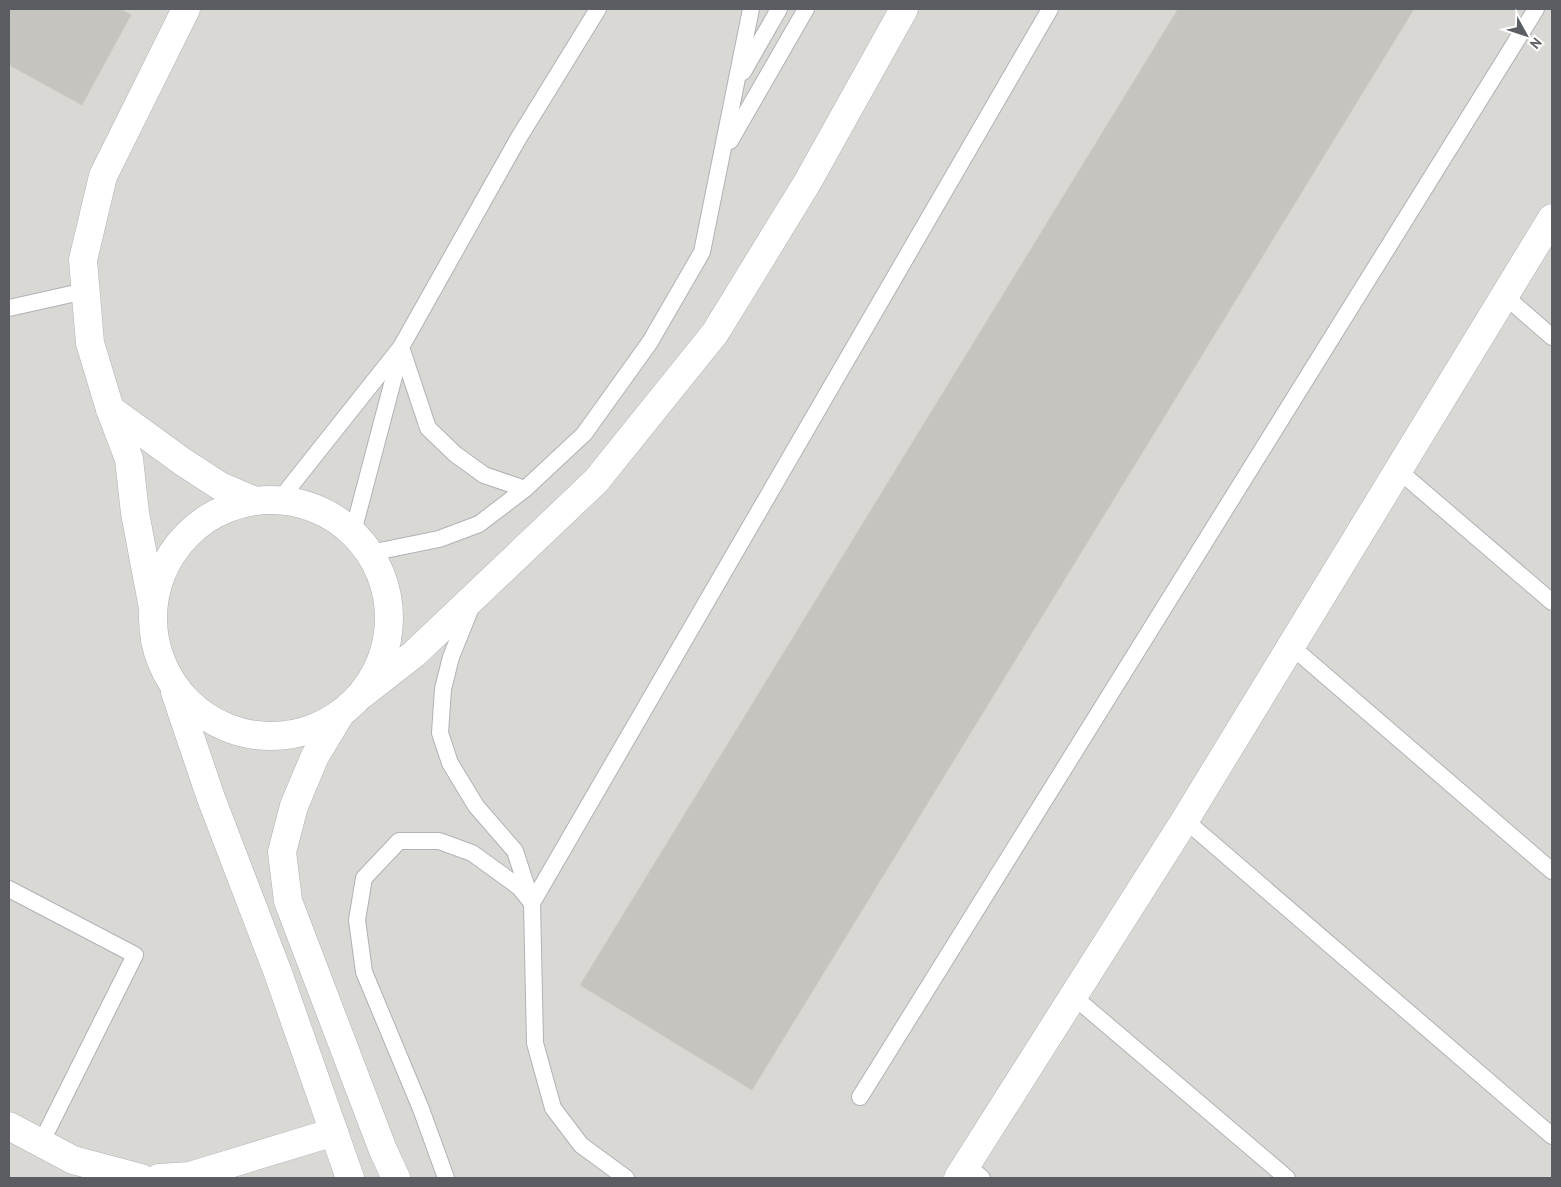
<svg xmlns="http://www.w3.org/2000/svg" width="1561" height="1187" font-family="'PT Sans',sans-serif">
<rect width="100%" height="100%" fill="#ebe9e2"/>
<rect fill="#dad8d4" x="9" y="9" width="1543" height="1169"/>
<g fill="#c6c4bf" stroke="#cfcbc1">
<polygon points="9,9 120,9 131,15 82,105 9,65"/>
<polygon points="1178,9 1414,9 752,1090 580,985"/>
</g>
<g fill="none" stroke-linecap="round" stroke-linejoin="round">
<g stroke="#afb2b6" stroke-width="18">
<g id="lane">
<polyline points="743,72 779,9"/>
<polyline points="730,141 806,9"/>
<polyline points="1505,296 1552,337"/>
<polyline points="9,308 85,291"/>
<polyline points="401,347 428,428 455,454 484,475 525,489"/>
<polyline points="1398,470 1552,602"/>
<polyline points="281,498 401,347 518,139 598,9"/>
<polyline points="353,532 400,354"/>
<polyline points="370,553 439,539 479,524 525,489 584,434 650,342 702,252 751,9"/>
<polyline points="1291,646 1552,871"/>
<polyline points="1185,820 1552,1136"/>
<polyline points="9,889 135,955 41,1143"/>
<polyline points="1073,996 1287,1178"/>
<polyline points="860,1097 1536,9"/>
<polyline points="967,1165 982,1178"/>
<polyline points="446,1178 421,1109 364,972 357,920 364,878 399,841 439,841 472,853 519,887 532,903 515,851 476,806 450,763 440,733 443,689 451,657 472,605"/>
<polyline points="626,1178 581,1145 553,1108 535,1043 532,903 1050,9"/>
</g>
</g>
<g stroke="#afb2b6" stroke-width="29">
<g id="street">
<polyline points="110,409 183,462 220,486 255,501"/>
<polyline points="153,608 135,513 129,459 110,409 90,343 83,260 103,176 186,9"/>
<polyline points="360,696 414,654 596,481 715,333 807,183 904,9"/>
<polyline points="9,1126 73,1160 141,1178"/>
<polyline points="159,1178 190,1176 334,1132"/>
<polyline points="958,1178 1185,820 1552,218"/>
</g>
</g>
<g stroke="#afb1b5" stroke-width="29">
<g id="secondary">
<circle cx="271" cy="618" r="118"/>
<polyline points="175,692 211,798 278,973 350,1178"/>
<polyline points="341,713 315,756 294,806 282,852 288,901 383,1150 396,1178"/>
</g>
</g>
<use href="#lane" stroke="#fff" stroke-width="16"/>
<use href="#street" stroke="#fff" stroke-width="28"/>
<use href="#secondary" stroke="#fff" stroke-width="28"/>
</g>
<rect width="1561" height="1187" fill="none" stroke="#5a5d61" stroke-width="20"/>
<g transform="translate(1526 35) rotate(130)" stroke="#ffffff" stroke-width="4" paint-order="stroke">
<path d="M0-4L9 19L0 12L-9 19Z" fill="#5a5d61"/>
<text y="-8" font-size="14" font-weight="bold" text-anchor="middle" fill="#5a5d61">N</text>
</g>
</svg>
